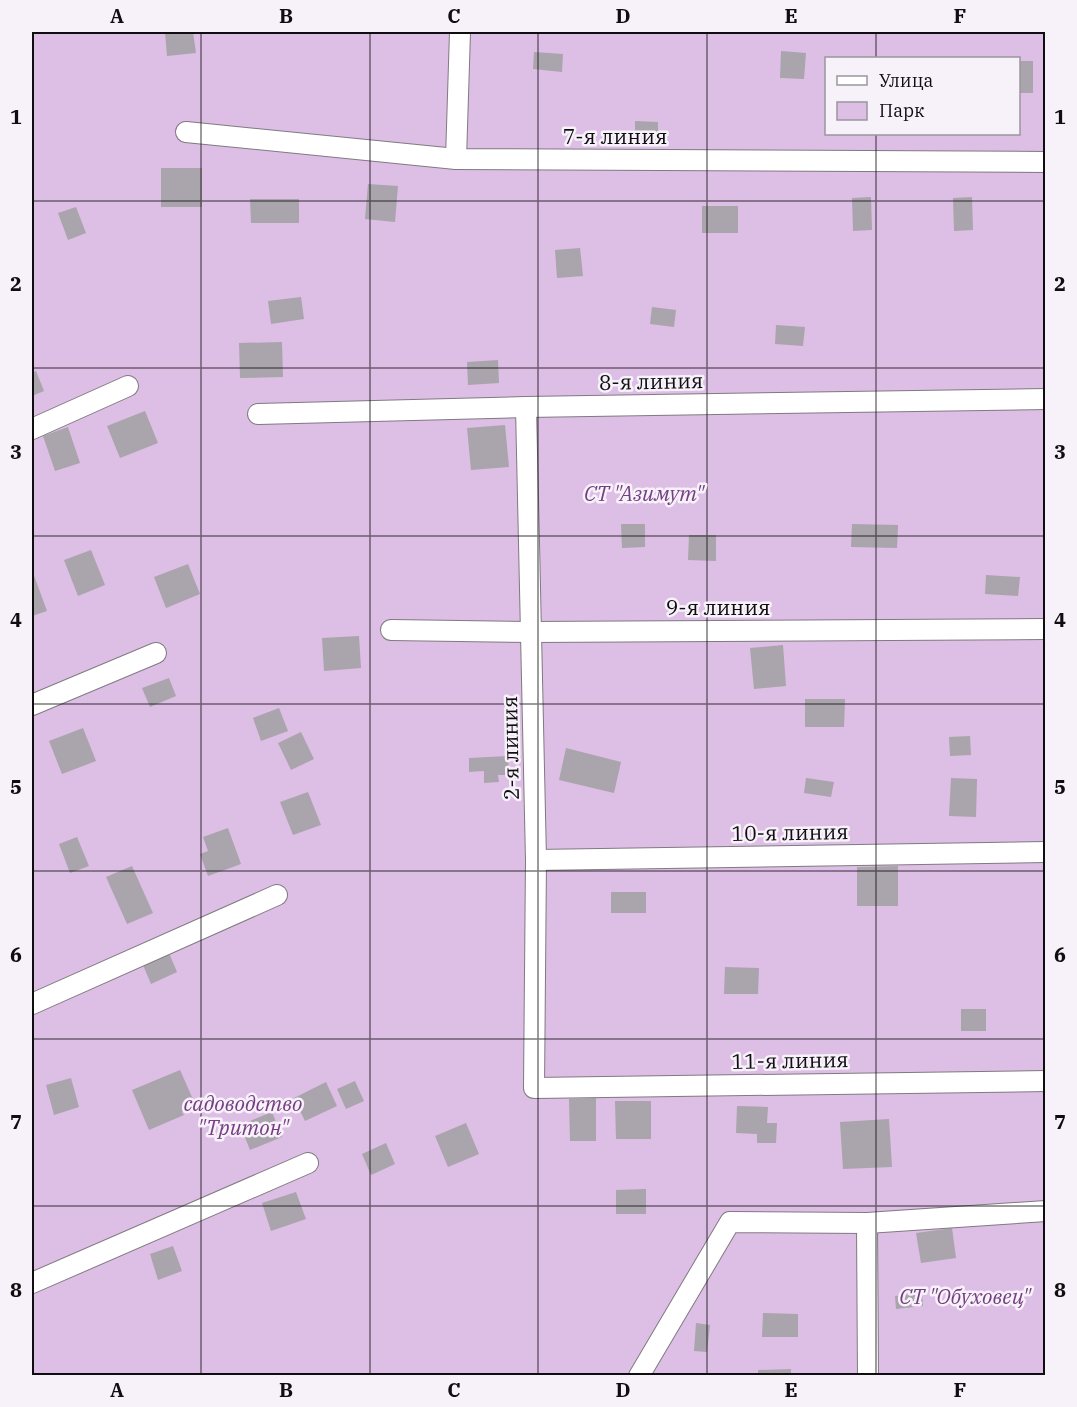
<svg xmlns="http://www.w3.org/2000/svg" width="1077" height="1407" font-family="'IBM Plex Serif',serif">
<rect width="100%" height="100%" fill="#eae3ec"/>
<path fill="#ddbee5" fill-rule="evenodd" d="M32,32H1045V1375H32ZM826,58H1018V134H826Z"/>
<g fill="#aaa4ac">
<polygon points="165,32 193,32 196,53 167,56"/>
<polygon points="781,51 806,53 804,79 780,78"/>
<polygon points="534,52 563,54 562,72 533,69"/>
<rect x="1018" y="61" width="15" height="32"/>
<polygon points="635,121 658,122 658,134 635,133"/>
<rect x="161" y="168" width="41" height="39"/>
<polygon points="368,184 398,186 395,222 365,219"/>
<polygon points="871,197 872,230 853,231 852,198"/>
<polygon points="972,197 973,230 954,231 953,198"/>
<polygon points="250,199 299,199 299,223 251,223"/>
<rect x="702" y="206" width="36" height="27"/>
<polygon points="76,207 86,233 68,240 58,213"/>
<polygon points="580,248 583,276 557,278 555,250"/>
<polygon points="301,297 304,319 271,324 268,301"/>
<polygon points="652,307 676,310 674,327 650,324"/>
<polygon points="776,325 805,327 803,346 775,344"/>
<polygon points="282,342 283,377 240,378 239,343"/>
<polygon points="498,360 499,383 468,385 467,362"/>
<polygon points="36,371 44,391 32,396 32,373"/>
<polygon points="145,411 158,443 120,458 107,426"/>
<polygon points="505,425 509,467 471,470 467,428"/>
<polygon points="68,427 80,463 55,471 43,436"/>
<polygon points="621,524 645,524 645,547 622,548"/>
<polygon points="852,524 898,525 897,548 851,547"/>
<polygon points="689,535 716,535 716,561 688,560"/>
<polygon points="91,550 105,585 78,596 64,560"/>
<polygon points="188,564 200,594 166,608 154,577"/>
<polygon points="32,570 47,611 32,616"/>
<polygon points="986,575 1020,577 1018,596 985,594"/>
<polygon points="359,636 361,668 324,671 322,638"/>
<polygon points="783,645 786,686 754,689 750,648"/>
<polygon points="169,678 176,696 150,707 142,688"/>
<polygon points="805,699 845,699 844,727 805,727"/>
<polygon points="279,708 288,731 261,741 253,718"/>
<polygon points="83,728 96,761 62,774 49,741"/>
<polygon points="301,732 314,759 291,770 278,743"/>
<polygon points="970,736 971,755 950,756 949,737"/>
<polygon points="566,748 621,762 614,793 559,780"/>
<polygon points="508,756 509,775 498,775 499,782 484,783 484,771 469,772 469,758"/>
<polygon points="806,778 834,782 831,797 804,793"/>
<polygon points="951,778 977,779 976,817 949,816"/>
<polygon points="308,792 321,825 293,835 280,802"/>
<polygon points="228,828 241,864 208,876 200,854 208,851 203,837"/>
<polygon points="77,837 89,866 70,873 59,844"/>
<polygon points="132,866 153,913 127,924 106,877"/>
<polygon points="898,866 898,906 857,906 857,867"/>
<rect x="611" y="892" width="35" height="21"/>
<polygon points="169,953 177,972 151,984 143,965"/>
<polygon points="725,967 759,968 758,994 724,994"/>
<rect x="961" y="1009" width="25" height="22"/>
<polygon points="180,1070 196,1106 182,1112 184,1115 149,1130 132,1090"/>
<polygon points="71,1078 79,1107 54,1115 46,1085"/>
<polygon points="355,1081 364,1101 346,1109 337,1089"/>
<polygon points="326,1082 337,1106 305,1121 294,1098"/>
<polygon points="596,1098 596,1141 570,1141 569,1099"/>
<polygon points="615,1101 651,1101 651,1139 616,1139"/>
<polygon points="737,1106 768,1107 767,1123 777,1123 776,1143 757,1143 757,1134 736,1133"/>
<polygon points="272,1112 282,1137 250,1150 240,1125"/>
<polygon points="889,1119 892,1167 843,1169 840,1122"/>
<polygon points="466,1123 479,1154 448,1167 435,1136"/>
<polygon points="386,1143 395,1164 371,1175 362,1154"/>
<polygon points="646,1189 646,1214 616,1214 616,1190"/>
<polygon points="296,1192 306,1219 271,1231 262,1203"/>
<polygon points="952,1228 956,1258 921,1263 916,1233"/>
<polygon points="173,1246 182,1271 158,1280 150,1254"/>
<polygon points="922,1293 923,1306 896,1309 895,1296"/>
<polygon points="763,1313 798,1314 798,1337 762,1337"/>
<polygon points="696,1323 710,1325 707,1352 694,1351"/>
<polygon points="791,1369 791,1376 758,1376 758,1370"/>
</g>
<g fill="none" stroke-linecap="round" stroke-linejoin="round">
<g stroke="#807a81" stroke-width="22">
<g id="street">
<polyline points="186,132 456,159 1046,162"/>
<polyline points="456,159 460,32"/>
<polyline points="526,407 536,860 534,1088 1046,1081"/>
<polyline points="258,414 526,407 1046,399"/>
<polyline points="32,429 128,386"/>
<polyline points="391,630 532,632 1046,629"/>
<polyline points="32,705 156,653"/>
<polyline points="536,860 1046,852"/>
<polyline points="32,1004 277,895"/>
<polyline points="867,1223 868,1376"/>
<polyline points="32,1283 308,1163"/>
<polyline points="639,1376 730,1222 867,1223 1046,1211"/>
</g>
</g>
<use href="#street" stroke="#fff" stroke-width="20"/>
</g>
<path fill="none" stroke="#0f0d10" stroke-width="1.5" stroke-opacity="0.55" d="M201,32V1376M370,32V1376M538,32V1376M707,32V1376M876,32V58M876,134V1376M32,201H1046M32,368H1046M32,536H1046M32,704H1046M32,871H1046M32,1039H1046M32,1206H1046"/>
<g text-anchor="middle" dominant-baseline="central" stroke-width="5" stroke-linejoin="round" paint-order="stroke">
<g font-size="21" fill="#0f0d10" stroke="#f7f1f9">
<text x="615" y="136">7-я линия</text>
<text transform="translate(651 381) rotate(-1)">8-я линия</text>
<text x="718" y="607">9-я линия</text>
<text transform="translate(510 748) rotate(-91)">2-я линия</text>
<text transform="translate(790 832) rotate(-1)">10-я линия</text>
<text transform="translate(790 1060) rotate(-1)">11-я линия</text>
</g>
<g font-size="21" font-style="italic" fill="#753e82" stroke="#f7f1f9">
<text x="644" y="493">СТ "Азимут"</text>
<text x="243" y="1103">садоводство<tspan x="243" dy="24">"Тритон"</tspan></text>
<text x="965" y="1296">СТ "Обуховец"</text>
</g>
</g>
<rect width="1077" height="1407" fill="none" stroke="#f7f1f9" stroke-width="66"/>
<rect x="825" y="57" width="195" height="78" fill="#f7f1f9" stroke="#9a969c" stroke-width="1.5"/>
<rect x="837" y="76" width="30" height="9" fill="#ffffff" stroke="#9a969c" stroke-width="1.5"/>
<text x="879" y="87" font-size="18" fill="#0f0d10">Улица</text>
<rect x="837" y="102" width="30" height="18" fill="#ddbee5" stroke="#9a969c" stroke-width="1.5"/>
<text x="879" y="117" font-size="18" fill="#0f0d10">Парк</text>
<rect x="33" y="33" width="1011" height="1341" fill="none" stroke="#0f0d10" stroke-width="2"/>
<g font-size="20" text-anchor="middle" font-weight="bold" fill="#0f0d10">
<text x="117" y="23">A</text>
<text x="286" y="23">B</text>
<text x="454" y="23">C</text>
<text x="623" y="23">D</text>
<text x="791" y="23">E</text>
<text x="960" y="23">F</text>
<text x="16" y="124">1</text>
<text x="1060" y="124">1</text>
<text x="16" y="291">2</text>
<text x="1060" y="291">2</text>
<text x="16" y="459">3</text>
<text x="1060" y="459">3</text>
<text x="16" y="627">4</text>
<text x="1060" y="627">4</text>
<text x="16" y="794">5</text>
<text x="1060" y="794">5</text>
<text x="16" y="962">6</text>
<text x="1060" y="962">6</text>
<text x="16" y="1129">7</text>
<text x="1060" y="1129">7</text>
<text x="16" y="1297">8</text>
<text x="1060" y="1297">8</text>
<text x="117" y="1397">A</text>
<text x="286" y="1397">B</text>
<text x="454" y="1397">C</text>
<text x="623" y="1397">D</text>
<text x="791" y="1397">E</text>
<text x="960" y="1397">F</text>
</g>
</svg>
